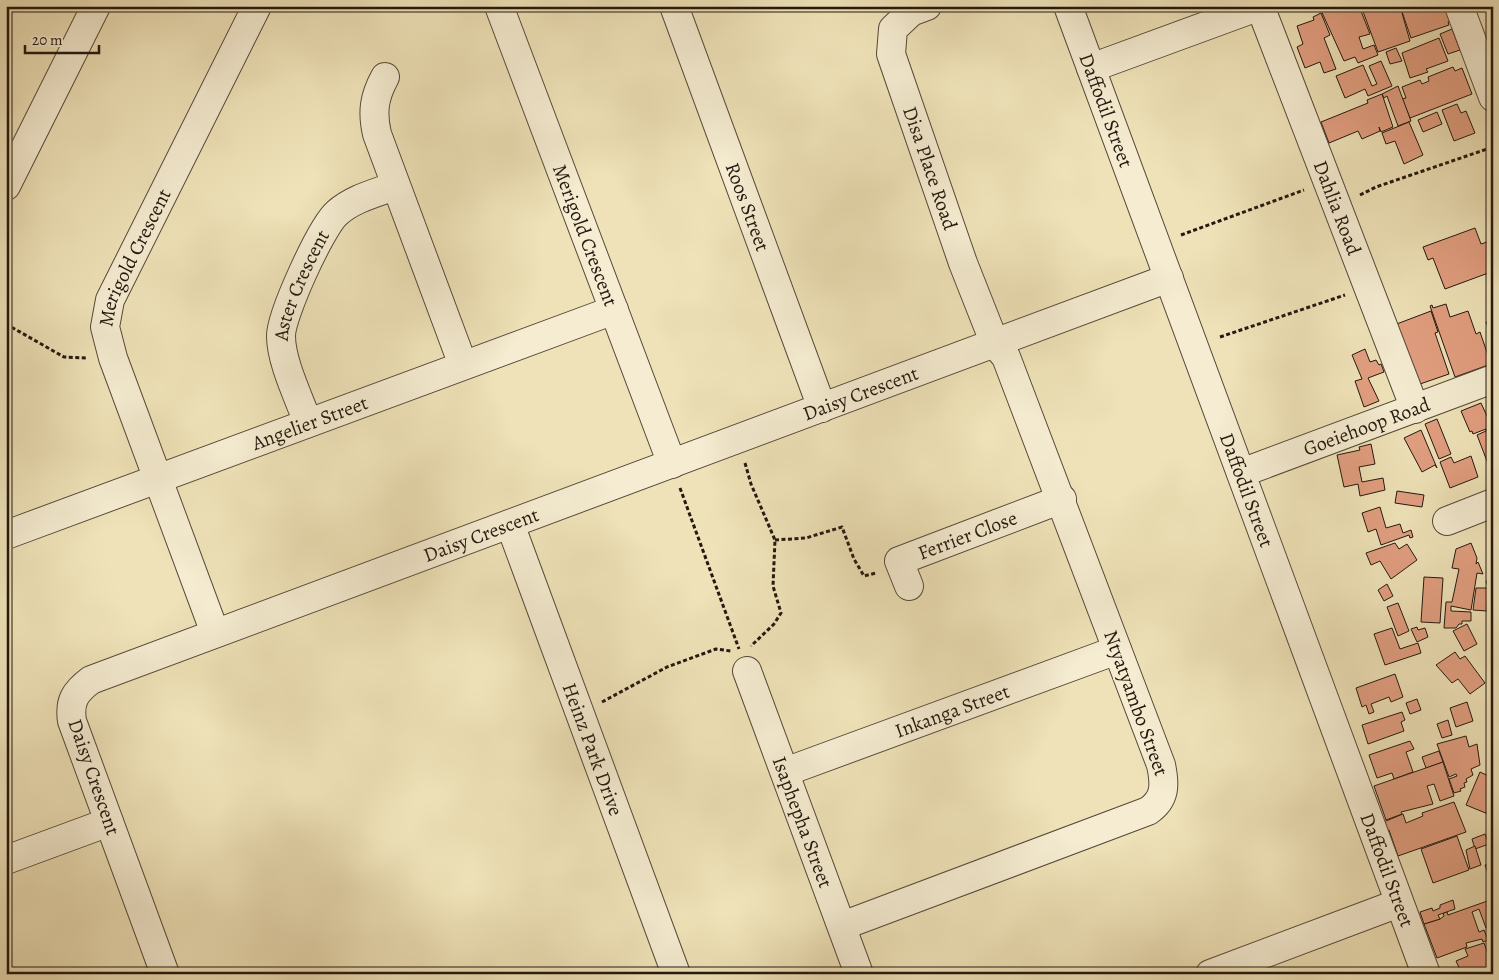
<svg xmlns="http://www.w3.org/2000/svg" width="1499" height="980" font-family="Alegreya,serif">
<rect width="100%" height="100%" fill="#efe2b8"/>
<filter id="stains"><feTurbulence type="fractalNoise" baseFrequency=".004" numOctaves="4"/><feColorMatrix values="0 0 0 0 .2 0 0 0 0 .09 0 0 0 0 .02 0 0 0 .5 -.17"/></filter>
<radialGradient id="worn" r=".72"><stop offset=".6" stop-color="#630" stop-opacity="0"/><stop offset="1" stop-color="#630" stop-opacity=".3"/></radialGradient>
<g fill="#e29f81" stroke="#23180f">
<polygon points="1319,6 1359,6 1370,34 1359,37 1363,49 1374,45 1378,55 1358,63 1355,57 1344,61"/>
<polygon points="1361,6 1400,6 1410,41 1378,52"/>
<polygon points="1400,6 1444,6 1450,21 1448,22 1449,25 1411,38"/>
<polygon points="1321,13 1330,35 1324,38 1336,69 1324,73 1320,62 1305,68 1297,47 1303,44 1297,26 1314,20 1313,17"/>
<polygon points="1452,29 1460,50 1448,54 1440,34"/>
<polygon points="1439,38 1448,61 1426,69 1428,72 1410,78 1402,53"/>
<polygon points="1396,48 1402,61 1390,64 1386,52"/>
<polygon points="1381,61 1392,86 1368,96 1365,89 1345,98 1336,76 1363,65 1372,86 1377,84 1369,66"/>
<polygon points="1453,67 1455,71 1462,68 1472,94 1410,118 1402,99 1406,98 1402,87 1420,80 1422,84 1429,81 1428,77"/>
<polygon points="1398,86 1411,121 1398,126 1387,96 1384,98 1382,94"/>
<polygon points="1382,94 1393,127 1381,132 1379,127 1380,131 1362,139 1358,131 1329,143 1321,122 1368,103 1367,100"/>
<polygon points="1457,104 1461,113 1466,111 1475,133 1454,141 1442,110"/>
<polygon points="1437,112 1442,124 1423,132 1418,120"/>
<polygon points="1409,122 1423,155 1404,164 1395,141 1386,144 1382,133"/>
<polygon points="1475,228 1481,244 1493,240 1493,276 1491,272 1445,289 1433,258 1428,260 1423,247"/>
<polygon points="1446,304 1450,317 1468,311 1476,334 1480,332 1491,364 1455,377 1430,306 1432,305 1433,308"/>
<polygon points="1431,311 1438,332 1435,333 1449,374 1420,384 1414,369 1412,370 1394,325"/>
<polygon points="1493,320 1493,341 1486,322"/>
<polygon points="1365,349 1370,362 1376,360 1379,365 1381,364 1384,372 1368,378 1379,401 1364,407 1355,381 1362,379 1352,355"/>
<polygon points="1481,403 1493,429 1493,468 1490,469 1477,435 1486,431 1486,429 1473,434 1472,431 1470,432 1461,411"/>
<polygon points="1437,419 1451,454 1439,459 1425,424"/>
<polygon points="1421,430 1437,468 1435,465 1422,472 1404,438"/>
<polygon points="1371,444 1375,464 1359,467 1362,482 1383,478 1385,490 1360,496 1358,484 1344,487 1337,455 1360,450 1359,447"/>
<polygon points="1471,456 1478,477 1450,488 1440,462 1451,457 1454,463"/>
<polygon points="1397,491 1424,495 1422,507 1395,503"/>
<polygon points="1380,507 1386,528 1400,524 1403,533 1411,530 1413,537 1410,538 1409,535 1381,545 1376,529 1368,532 1362,513"/>
<polygon points="1395,543 1399,549 1407,544 1417,560 1391,579 1380,561 1371,565 1366,553"/>
<polygon points="1471,543 1477,558 1476,564 1478,562 1483,574 1477,573 1471,610 1451,606 1451,611 1471,612 1471,621 1462,621 1462,624 1459,624 1456,628 1444,628 1446,602 1452,602 1459,569 1452,568 1456,549"/>
<polygon points="1424,577 1443,578 1440,623 1421,622"/>
<polygon points="1493,578 1493,599 1492,599 1486,581"/>
<polygon points="1387,584 1393,596 1384,601 1378,590"/>
<polygon points="1476,588 1488,588 1487,611 1473,610"/>
<polygon points="1398,603 1409,631 1398,636 1387,607"/>
<polygon points="1467,624 1477,644 1464,651 1453,631"/>
<polygon points="1417,627 1418,630 1425,628 1428,637 1417,642 1411,629"/>
<polygon points="1392,628 1400,649 1418,643 1421,653 1385,665 1374,634"/>
<polygon points="1455,652 1460,659 1465,656 1485,683 1470,694 1458,679 1452,683 1436,665"/>
<polygon points="1395,674 1403,697 1391,702 1389,697 1371,704 1374,712 1369,714 1366,705 1362,707 1356,688"/>
<polygon points="1417,699 1421,710 1410,714 1406,703"/>
<polygon points="1467,702 1473,721 1456,727 1450,708"/>
<polygon points="1402,712 1405,720 1401,722 1404,731 1368,744 1362,725"/>
<polygon points="1448,720 1452,735 1442,738 1437,724"/>
<polygon points="1466,736 1469,747 1477,744 1480,765 1471,769 1473,775 1466,779 1467,782 1464,783 1465,787 1460,789 1461,791 1454,793 1449,779 1457,776 1456,774 1449,777 1437,744"/>
<polygon points="1410,741 1414,749 1406,752 1413,772 1394,779 1392,773 1377,778 1369,755"/>
<polygon points="1439,751 1443,762 1426,768 1422,757"/>
<polygon points="1443,762 1454,796 1440,801 1434,784 1427,786 1433,804 1401,812 1402,814 1386,820 1374,786"/>
<polygon points="1480,772 1493,778 1493,816 1466,805"/>
<polygon points="1454,802 1466,832 1398,856 1389,830 1384,832 1381,823 1403,814 1406,823 1423,816 1422,813"/>
<polygon points="1485,834 1489,844 1475,849 1472,839"/>
<polygon points="1457,836 1469,870 1433,883 1421,849"/>
<polygon points="1475,846 1481,865 1470,869 1466,850"/>
<polygon points="1493,863 1493,887 1485,865"/>
<polygon points="1493,899 1493,925 1486,928 1479,909 1472,912 1479,932 1484,930 1488,940 1483,942 1482,939 1466,943 1467,947 1437,958 1424,924 1440,919 1444,916 1443,913 1447,912 1448,915"/>
<polygon points="1453,900 1455,909 1438,915 1440,919 1424,924 1420,912 1432,908 1433,911 1440,908 1440,905"/>
<polygon points="1484,943 1493,968 1477,974 1462,974 1456,961 1468,956 1465,949"/>
</g>
<g fill="none" stroke-linecap="round" stroke-linejoin="round">
<g stroke="#564a39" stroke-width="30">
<g id="minor">
<path id="s1" d="M499,6L672,464"/>
<path id="s2" d="M674,6L822,408"/>
<path id="s3" d="M1068,6L1426,974"/>
<path id="s4" d="M1260,6L1415,409"/>
<polyline points="1459,6 1493,97"/>
<polyline points="1091,68 1260,6"/>
<path d="M385,77C374,97 372,112 377,134L463,365"/>
<polyline points="6,186 96,6"/>
<path id="s5" d="M308,423C299,398 281,362 281,336C281,315 321,227 337,213C352,199 376,193 395,186"/>
<path id="s6" d="M1241,473L1493,379"/>
<polyline points="1447,521 1493,503"/>
<path id="s7" d="M510,524L676,974"/>
<path id="s8" d="M6,535L614,310"/>
<path id="s9" d="M909,586L899,561L1062,499"/>
<path id="s10" d="M215,633L113,358L105,327L110,300L257,6"/>
<path id="s11" d="M747,671L859,974"/>
<path id="s12" d="M785,772L1117,650"/>
<polyline points="6,860 109,822"/>
<path d="M842,926L1148,811C1166,799 1165,784 1161,765L1006,357L995,344L963,263L891,54L893,29L911,12L927,6"/>
<path id="s13" d="M165,974L72,721C69,701 75,692 91,680L1169,278"/>
<polyline points="1210,974 1399,903"/>
</g>
</g>
<g stroke="#23180f" stroke-width="3" stroke-dasharray="4 2.5" stroke-linecap="butt">
<polyline points="1360,195 1376,187 1493,147"/>
<polyline points="1181,235 1304,190"/>
<polyline points="6,324 64,357 87,358"/>
<polyline points="1220,337 1345,295"/>
<polyline points="745,463 751,484 775,540 773,586 781,613 774,624 751,646"/>
<polyline points="680,488 739,649"/>
<polyline points="775,540 806,538 842,527 854,559 864,576 876,573"/>
<polyline points="602,702 667,667 716,649 731,651"/>
</g>
<use href="#minor" stroke="#f5ecd1" stroke-width="28"/>
</g>
<g text-anchor="middle" dominant-baseline="central" stroke-width="4" stroke-linejoin="round" paint-order="stroke">
<g font-size="20" fill="#23180f" stroke="#f5ecd1">
<text stroke="none"><textPath href="#s3" startOffset="111">Daffodil Street</textPath></text>
<text transform="translate(930 168) rotate(71)">Disa Place Road</text>
<text stroke="none"><textPath href="#s2" startOffset="214">Roos Street</textPath></text>
<text stroke="none"><textPath href="#s4" startOffset="216">Dahlia Road</textPath></text>
<text stroke="none"><textPath href="#s1" startOffset="245">Merigold Crescent</textPath></text>
<text stroke="none"><textPath href="#s10" startOffset="401">Merigold Crescent</textPath></text>
<text stroke="none"><textPath href="#s5" startOffset="146">Aster Crescent</textPath></text>
<text stroke="none"><textPath href="#s13" startOffset="1139">Daisy Crescent</textPath></text>
<text stroke="none"><textPath href="#s8" startOffset="324">Angelier Street</textPath></text>
<text stroke="none"><textPath href="#s6" startOffset="134">Goeiehoop Road</textPath></text>
<text stroke="none"><textPath href="#s3" startOffset="516">Daffodil Street</textPath></text>
<text stroke="none"><textPath href="#s13" startOffset="734">Daisy Crescent</textPath></text>
<text stroke="none"><textPath href="#s9" startOffset="100">Ferrier Close</textPath></text>
<text transform="translate(1136 703) rotate(70)">Ntyatyambo Street</text>
<text stroke="none"><textPath href="#s12" startOffset="178">Inkanga Street</textPath></text>
<text stroke="none"><textPath href="#s7" startOffset="240">Heinz Park Drive</textPath></text>
<text transform="translate(94 777) rotate(71)">Daisy Crescent</text>
<text stroke="none"><textPath href="#s11" startOffset="161">Isaphepha Street</textPath></text>
<text stroke="none"><textPath href="#s3" startOffset="921">Daffodil Street</textPath></text>
</g>
</g>
<rect width="1499" height="980" fill="none" stroke="#efe2b8" stroke-width="25"/>
<rect x="8" y="8" width="1484" height="965" fill="none" stroke="#23180f" stroke-width="2.5"/>
<rect x="12" y="12" width="1474" height="955" fill="none" stroke="#23180f"/>
<path d="M25 45v8h74v-8" fill="none" stroke="#23180f" stroke-width="2.5"/>
<text x="32" y="45" font-size="15" fill="#23180f" stroke="#f5ecd1" stroke-width="4" paint-order="stroke">20 m</text>
<rect width="100%" height="100%" filter="url(#stains)"/>
<rect width="100%" height="100%" fill="url(#worn)"/>
</svg>
